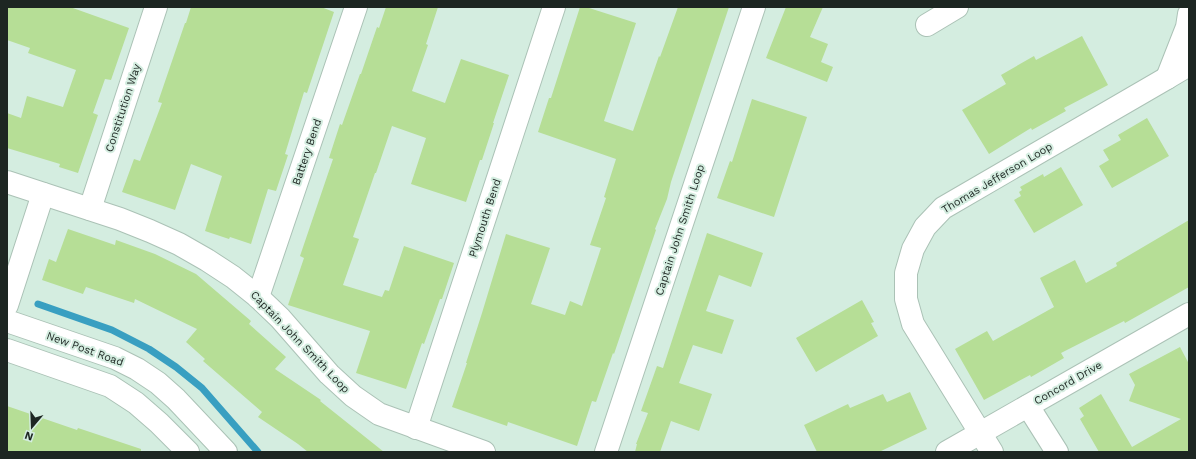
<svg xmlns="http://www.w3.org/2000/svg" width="1196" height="459" font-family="'Work Sans',sans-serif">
<rect width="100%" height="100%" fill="#d4ede0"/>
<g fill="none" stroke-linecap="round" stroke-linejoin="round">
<polyline stroke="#399fc1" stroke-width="7" points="38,304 112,330 149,349 176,367 202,388 258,452"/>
</g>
<g fill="#b6de96">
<polygon points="7,7 70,7 129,28 111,80 105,79 93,113 98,115 78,173 59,167 60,164 7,148 7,113 21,118 27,96 63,107 76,70 28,53 30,48 7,40"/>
<polygon points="191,7 321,7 334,12 307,93 304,92 285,154 288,155 276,191 268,189 251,244 230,237 229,239 205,231 222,176 191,164 175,210 122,192 134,159 140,161 162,103 158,102 185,23 186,23"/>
<polygon points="386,7 438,7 426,44 428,45 412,91 445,103 461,59 509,75 493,123 494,123 482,160 480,160 466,202 411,184 426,138 392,126 376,173 375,173 353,237 359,239 343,285 382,297 385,290 389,291 404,246 454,263 442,299 440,299 424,344 422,343 406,389 356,373 370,331 288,305 304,258 300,256 333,159 329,158 340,124 342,125 360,74 361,74 377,27 379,28"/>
<polygon points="580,7 586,7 636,23 604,121 633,131 659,56 660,57 678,7 729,7 671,182 667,199 655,229 656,230 614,354 613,353 596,402 592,401 577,446 508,422 507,426 452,407 467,363 466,363 482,313 506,234 550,248 531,304 565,315 570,301 582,306 601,248 590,245 606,198 604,197 616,159 538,132 549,98 551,98"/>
<polygon points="786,7 823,7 810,37 828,44 821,62 833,67 827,82 766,58"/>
<polygon points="1082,36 1108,85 1064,108 1066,111 1032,130 1031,128 989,154 962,110 1006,84 1001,75 1034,56 1036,60"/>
<polygon points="752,99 807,117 774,217 717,198 730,161 732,162"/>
<polygon points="1147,118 1169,156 1112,188 1099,166 1109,160 1103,150 1121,140 1118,135"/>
<polygon points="1061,167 1083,205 1034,233 1014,200 1021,196 1019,192 1022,190 1020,187 1043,174 1044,177"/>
<polygon points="1189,220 1189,287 1125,323 1124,321 1061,353 1064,358 1031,377 1030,375 984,400 955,349 987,331 993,341 1054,307 1040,278 1075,260 1086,283 1117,266 1116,263"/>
<polygon points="68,229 115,245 116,240 155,254 196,274 251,321 249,324 286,357 275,369 321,400 320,401 384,452 308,452 298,444 258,417 262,412 203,361 205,359 186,342 197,329 135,299 134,303 86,287 83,294 42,280 49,259 56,262"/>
<polygon points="707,233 763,253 751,287 719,275 706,311 734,320 722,354 693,345 679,383 712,394 699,431 671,421 660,452 635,452 637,444 636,444 648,413 641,411 657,366 663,368"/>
<polygon points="862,300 874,322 871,323 878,336 816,372 796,338"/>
<polygon points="1180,347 1189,364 1189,452 1099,452 1080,419 1084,416 1079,408 1101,394 1132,447 1181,419 1129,401 1135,385 1129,374"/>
<polygon points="910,392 927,429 879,452 817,452 804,425 848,404 850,408 883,394 887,402"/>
<polygon points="7,406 77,430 78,428 141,449 141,452 7,452"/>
</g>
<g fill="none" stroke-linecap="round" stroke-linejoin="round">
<g stroke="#abc2b6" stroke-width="24">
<g id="minor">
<polyline points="1189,14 1187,27 1167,78 1189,65"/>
<polyline points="927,25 957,7"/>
<polyline points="7,182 120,219 150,231 179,244 207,260 233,277 258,297 280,318 329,374 353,396 379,414 484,452"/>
<polyline points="90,209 156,7"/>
<polyline points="258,297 356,7"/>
<polyline points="7,305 43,194"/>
<polyline points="7,321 115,358 137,369 158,383 176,399 226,452"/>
<polyline points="7,350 110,386 136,403 159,423 188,452"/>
<polyline points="1028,406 1057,452"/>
<polyline points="416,428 554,7"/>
<polyline points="606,452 754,7"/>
<polyline points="947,452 1189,314"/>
<polyline points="992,452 913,324 906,299 906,273 913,249 925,227 943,208 1167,78"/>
</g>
</g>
<use href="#minor" stroke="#fff" stroke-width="22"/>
</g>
<g text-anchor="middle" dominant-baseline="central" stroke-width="4" stroke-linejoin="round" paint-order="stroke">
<g font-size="11" fill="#1d2622" stroke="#d4ede0">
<text transform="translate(123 108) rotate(-72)">Constitution Way</text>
<text transform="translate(307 152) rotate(-71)">Battery Bend</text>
<text transform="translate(997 178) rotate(-31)">Thomas Jefferson Loop</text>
<text transform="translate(485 218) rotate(-72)">Plymouth Bend</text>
<text transform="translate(680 230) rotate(-72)">Captain John Smith Loop</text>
<text transform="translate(300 342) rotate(46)">Captain John Smith Loop</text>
<text transform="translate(85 349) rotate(20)">New Post Road</text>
<text transform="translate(1068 383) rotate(-30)">Concord Drive</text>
</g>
</g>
<rect width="1196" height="459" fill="none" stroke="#1d2622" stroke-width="16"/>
<g transform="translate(32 427) rotate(199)" stroke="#d4ede0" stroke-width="3" paint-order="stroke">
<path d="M0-3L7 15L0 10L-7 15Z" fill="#1d2622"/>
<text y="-6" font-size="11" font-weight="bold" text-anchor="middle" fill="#1d2622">N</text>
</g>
</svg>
